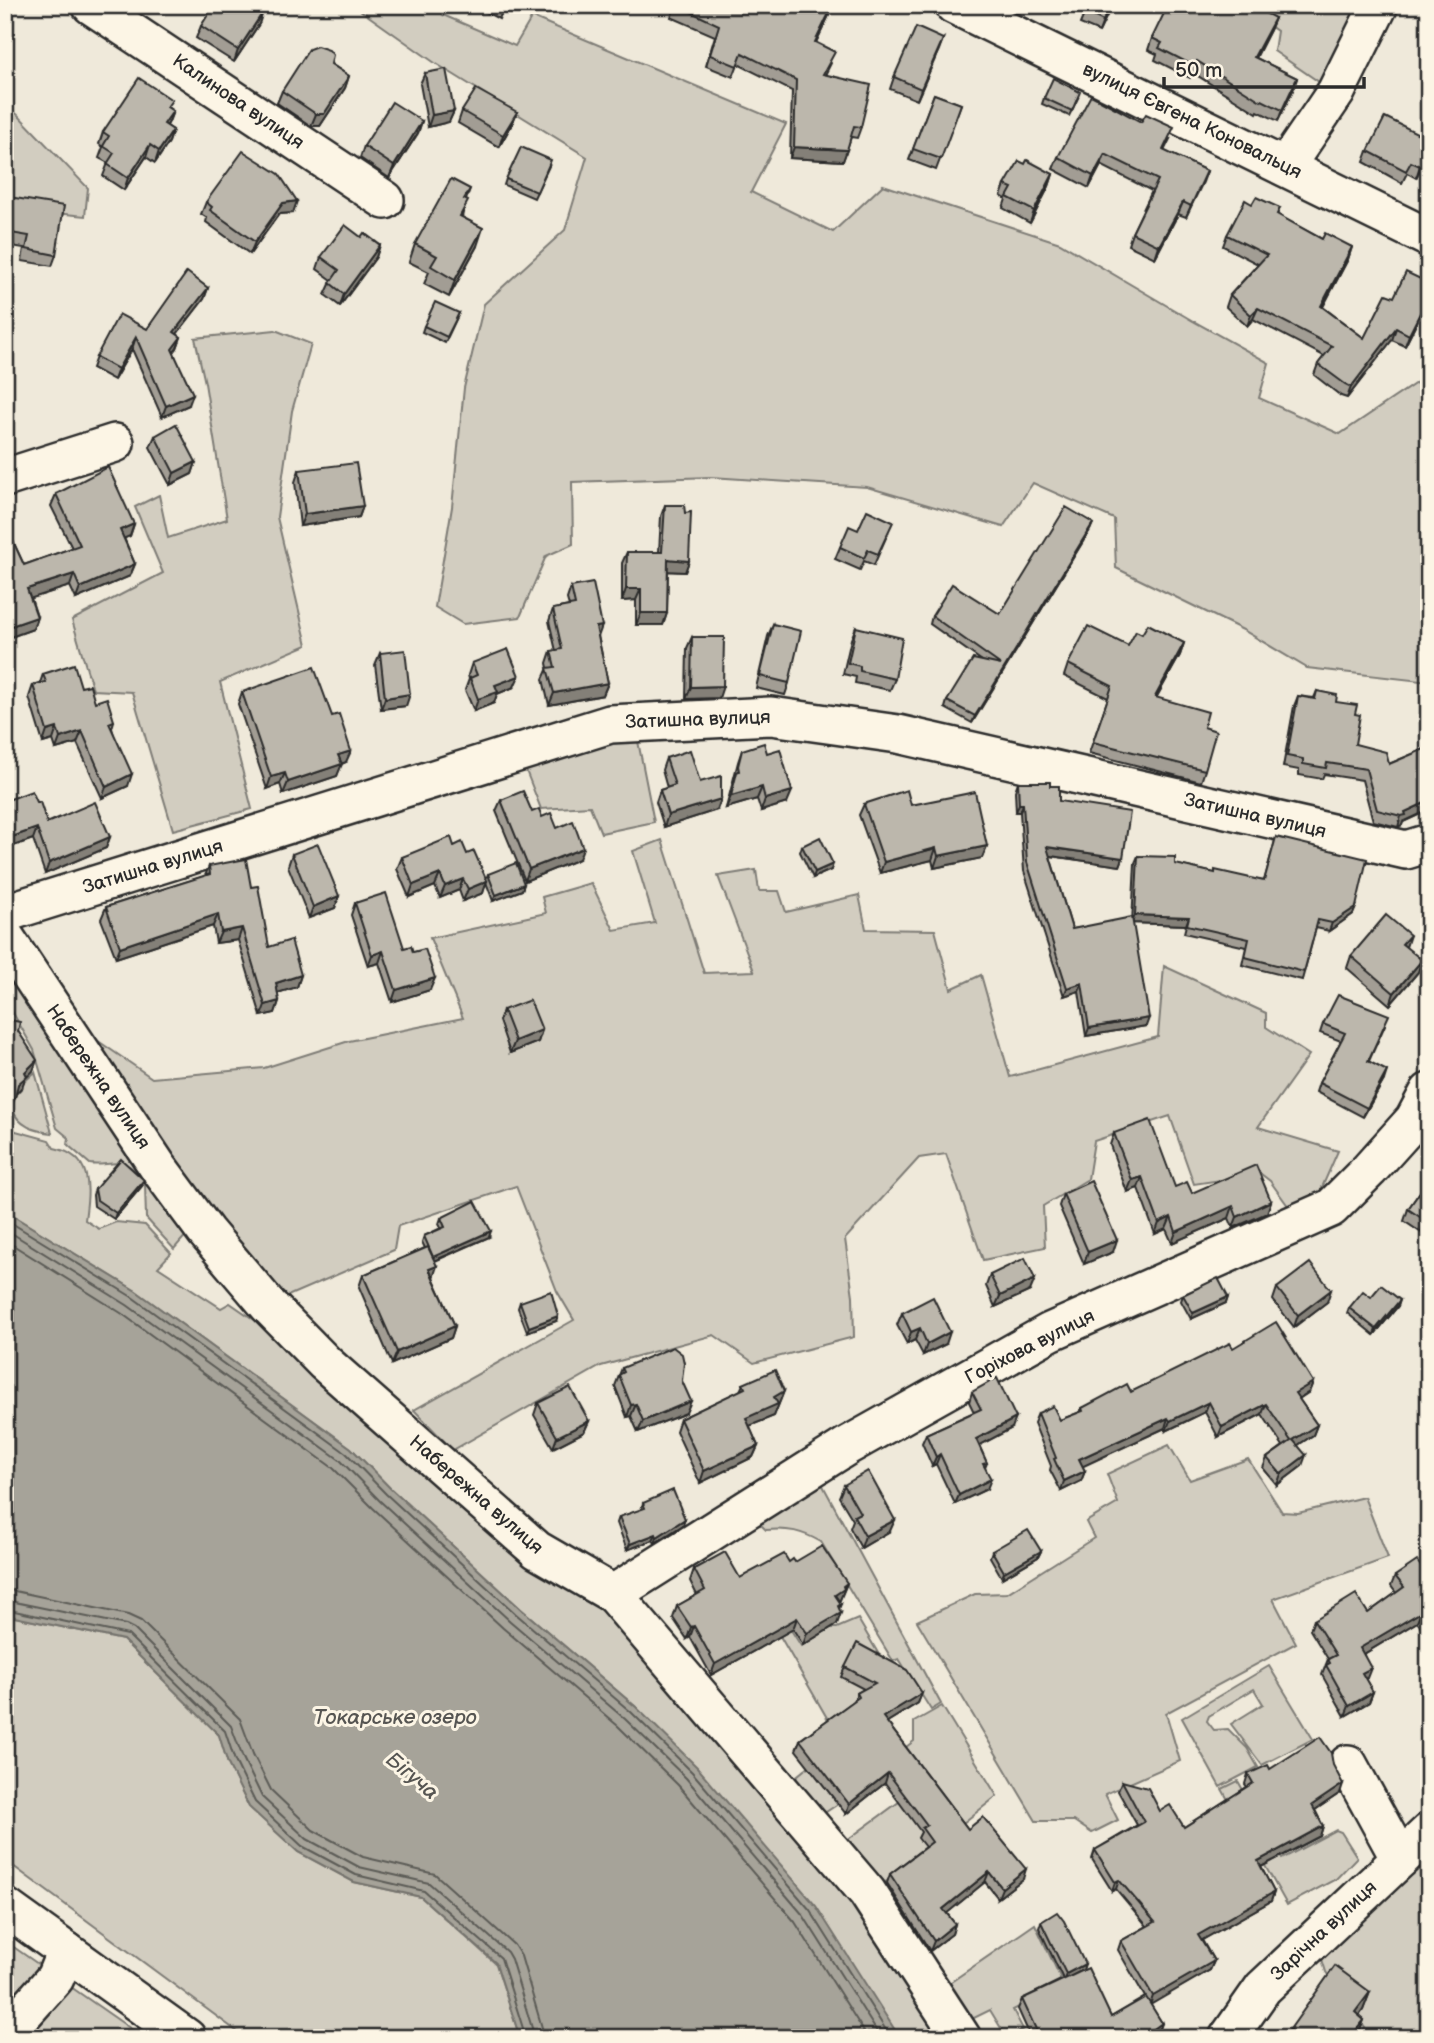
<svg xmlns="http://www.w3.org/2000/svg" width="1434" height="2043" font-family="'Balsamiq Sans',sans-serif">
<rect width="100%" height="100%" fill="#efe9da"/>
<filter id="ink" filterUnits="userSpaceOnUse"><feTurbulence type="fractalNoise" baseFrequency=".0143" numOctaves="2"/><feDisplacementMap in="SourceGraphic" scale="14" xChannelSelector="R" yChannelSelector="G"/><feConvolveMatrix kernelMatrix="1 2 1 2 8 2 1 2 1" color-interpolation-filters="sRGB"/></filter>
<g filter="url(#ink)">
<g fill="#d2cdc0" stroke="#7e7c76" stroke-width="2">
<polygon points="353,5 449,5 443,15 515,46 532,17 786,124 751,192 833,232 883,185 1060,243 1193,321 1269,363 1259,398 1340,434 1419,381 1429,386 1429,682 1307,668 1243,630 1116,568 1114,519 1033,483 1003,527 867,487 711,477 572,482 573,544 546,556 520,617 463,624 435,607 452,507 464,388 484,304 565,230 587,157 435,63"/>
<polygon points="1240,5 1367,5 1322,84 1274,51 1277,31"/>
<polygon points="5,107 17,114 88,188 85,216 5,208"/>
<polygon points="275,330 311,344 292,411 277,517 307,645 220,682 252,809 173,830 132,692 93,690 72,620 163,573 135,507 159,495 168,538 227,519 205,383 195,338"/>
<polygon points="637,736 654,822 601,833 590,806 541,809 525,768"/>
<polygon points="662,840 704,973 754,971 718,876 756,870 759,891 779,891 786,912 859,895 866,929 935,930 951,989 981,975 1010,1077 1158,1037 1164,966 1266,1013 1266,1027 1309,1055 1258,1127 1338,1151 1320,1192 1291,1210 1270,1181 1261,1174 1194,1184 1170,1116 1094,1141 1088,1179 1043,1206 1045,1247 983,1260 946,1154 919,1158 845,1239 853,1296 854,1337 754,1363 714,1335 601,1366 453,1450 414,1410 574,1320 557,1291 516,1186 398,1226 394,1250 283,1298 141,1127 91,1036 152,1078 264,1068 349,1041 463,1018 430,938 546,913 542,897 591,883 614,930 655,923 633,851"/>
<path d="M5,969L188,1233L174,1249L146,1218L145,1184C138,1180 139,1176 135,1171C124,1157 104,1167 90,1164L68,1145L69,1138L57,1128L34,1050L5,999Z"/>
<path d="M35,1072L52,1133C34,1131 19,1126 12,1109L14,1096L23,1087L22,1084Z"/>
<path d="M5,1128L49,1140L54,1148C94,1156 89,1189 85,1220L99,1229L116,1222L145,1225L171,1253L158,1267L221,1308L230,1303L256,1321L409,1457L571,1591L609,1608L847,1884L950,2038H900L636,1707L521,1609L391,1489L351,1448L136,1291L5,1211Z"/>
<polygon points="1169,1445 1190,1480 1248,1459 1282,1512 1298,1513 1364,1497 1388,1558 1273,1599 1296,1643 1166,1713 1180,1761 1105,1794 1118,1820 1092,1833 1074,1821 1036,1821 917,1621 975,1594 1007,1593 1094,1538 1086,1522 1118,1503 1107,1474"/>
<path d="M820,1480L941,1704L931,1710L899,1659L893,1661L821,1542C802,1531 788,1528 766,1530L760,1524L765,1515Z"/>
<polygon points="759,1579 801,1646 831,1628 837,1628 858,1619 885,1665 882,1682 854,1701 872,1735 906,1747 914,1741 914,1722 942,1706 997,1796 958,1827 830,1723 750,1584"/>
<polygon points="5,1615 123,1640 219,1735 228,1764 249,1807 298,1852 354,1882 421,1897 496,1964 520,2038 246,2038 5,1860"/>
<polygon points="1269,1666 1313,1739 1262,1765 1231,1724 1263,1704 1254,1689 1209,1716 1207,1721 1214,1730 1228,1729 1247,1748 1258,1767 1220,1787 1182,1718"/>
<polygon points="809,1766 838,1804 820,1816 792,1780"/>
<polygon points="1238,1781 1282,1859 1336,1830 1341,1832 1357,1857 1336,1879 1287,1905 1222,1789"/>
<polygon points="929,1792 928,1850 879,1887 843,1843 899,1802"/>
<polygon points="1429,1842 1429,2038 1360,2038 1365,2028 1326,1972 1320,1953"/>
<polygon points="1035,1924 1061,1979 1055,1989 1013,2010 1023,2029 1007,2038 990,2010 970,2020 948,1984"/>
<polygon points="5,1941 144,2038 25,2038 5,2024"/>
</g>
<polygon fill="#a6a399" stroke="#75736d" stroke-width="2" points="5,1211 136,1291 351,1448 391,1489 521,1609 636,1707 697,1767 816,1906 900,2038 520,2038 496,1963 421,1897 354,1882 298,1852 249,1807 228,1764 219,1735 123,1640 5,1615"/>
<g fill="none" stroke-linecap="round" stroke-linejoin="round">
<g stroke="#5c5b57" stroke-width="2">
<polyline points="5,1219 132,1297 346,1453 386,1494 516,1614 631,1712 692,1772 810,1910 891,2038"/>
<polyline points="5,1229 127,1305 340,1460 380,1501 510,1621 625,1719 686,1778 803,1915 881,2038"/>
<polyline points="5,1240 121,1313 333,1468 373,1508 503,1628 618,1726 678,1785 795,1922 868,2038"/>
<polyline points="5,1589 128,1615 141,1621 240,1719 253,1754 271,1790 313,1830 363,1857 435,1874 514,1945 521,1956 545,2038"/>
<polyline points="5,1600 126,1625 134,1629 231,1726 243,1758 262,1797 307,1839 359,1867 429,1883 507,1952 511,1959 535,2038"/>
<polyline points="5,1609 128,1635 225,1731 235,1761 255,1802 302,1846 356,1875 424,1891 501,1958 526,2038"/>
</g>
<g stroke="#2b2b2b" stroke-width="42">
<g id="minor">
<polyline points="91,5 385,200"/>
<polyline points="954,5 1429,238"/>
<polyline points="1285,167 1336,92 1379,5"/>
<polyline points="5,478 115,443"/>
<polyline points="5,913 610,724 771,716 898,734 1406,850 1429,843"/>
<polyline points="5,937 158,1167 206,1232 268,1305 325,1363 537,1550 613,1594 867,1892 962,2038"/>
<polyline points="613,1594 847,1446 1050,1332 1331,1208 1369,1170 1414,1120 1429,1092"/>
<polyline points="1348,1764 1400,1859"/>
<polyline points="5,1907 187,2038"/>
<polyline points="8,2038 15,2023 55,1978 66,1951"/>
<polyline points="1228,2038 1263,1988 1429,1832"/>
</g>
</g>
<use href="#minor" stroke="#fcf5e5" stroke-width="37"/>
</g>
<g fill="#a29d94" stroke="#2b2b2b" stroke-width="2">
<polygon points="481,5 505,5 499,19 480,9"/>
<polygon points="567,5 579,5 577,10"/>
<polygon points="669,5 834,5 816,42 831,63 825,75 861,127 857,138 851,137 843,161 790,158 792,91 738,64 733,77 706,66 715,36 671,17 675,8"/>
<polygon points="1112,5 1099,32 1080,24 1085,12"/>
<polygon points="1275,18 1270,30 1256,58 1297,78 1293,90 1278,121 1258,111 1257,113 1193,73 1190,78 1155,60 1157,54 1148,50 1152,38"/>
<polygon points="259,24 234,62 196,38 201,26"/>
<polygon points="943,39 917,100 890,89 894,77"/>
<polygon points="331,64 349,76 345,88 320,126 311,126 277,103 282,91"/>
<polygon points="425,73 454,111 449,122 428,127 420,84"/>
<polygon points="934,94 961,104 936,170 909,160"/>
<polygon points="1044,98 1078,98 1069,116 1042,104"/>
<polygon points="169,108 173,111 167,126 173,130 169,142 155,163 146,157 124,190 103,176 108,163 99,158 103,147 99,144 103,132"/>
<polygon points="462,111 517,112 512,124 499,147 458,123"/>
<polygon points="422,121 418,133 389,178 360,158 364,146"/>
<polygon points="1170,139 1164,151 1207,171 1186,217 1178,214 1155,258 1128,245 1132,233 1152,191 1101,165 1089,188 1053,169 1058,157"/>
<polygon points="1429,139 1429,153 1416,178 1407,173 1402,183 1364,162 1368,151"/>
<polygon points="1025,164 1053,174 1049,186 1030,223 1003,208 1006,199 1001,196 1005,185"/>
<polygon points="549,166 534,198 504,185 506,179"/>
<polygon points="470,189 466,200 462,217 477,246 449,297 424,284 429,272 409,262 415,244"/>
<polygon points="9,197 56,255 52,266 22,261 24,248 5,245 5,207"/>
<polygon points="206,202 293,213 279,214 250,254 206,222 207,218 201,214"/>
<polygon points="1252,204 1280,208 1277,215 1322,239 1352,247 1348,259 1323,307 1364,338 1394,297 1429,283 1429,298 1405,346 1392,340 1347,398 1341,396 1314,375 1318,364 1324,356 1253,319 1247,326 1226,307 1230,295 1258,264 1223,246 1227,235"/>
<polygon points="361,237 380,245 376,257 340,306 325,295 332,280 317,269 321,257"/>
<polygon points="208,288 204,299 177,334 181,337 177,348 174,352 189,405 162,417 132,349 114,380 92,368 96,357 147,329"/>
<polygon points="459,313 445,343 422,332 424,326"/>
<polygon points="155,436 196,462 192,474 170,485 150,447"/>
<polygon points="299,470 363,506 359,517 300,526 295,482"/>
<polygon points="56,494 134,524 130,536 124,538 135,564 130,576 76,599 70,586 31,598 37,617 33,629 5,639 5,524 24,565 72,548 51,506"/>
<polygon points="665,505 685,513 689,561 685,572 668,571 667,613 663,625 636,625 636,600 622,601 622,563 627,552 659,552 661,516"/>
<polygon points="1093,523 1090,530 972,723 945,708 947,701 982,661 930,624 932,616 1000,614"/>
<polygon points="858,530 888,533 874,565 864,561 860,570 835,559 840,547"/>
<polygon points="571,587 598,636 608,683 603,695 549,705 543,679 548,668 547,663 551,651 556,651 549,621 553,609 569,606 567,599"/>
<polygon points="773,624 789,683 785,695 756,688 768,636"/>
<polygon points="856,627 895,679 890,690 855,683 856,677 843,674 851,639"/>
<polygon points="1142,634 1184,643 1180,655 1156,698 1204,727 1205,770 1201,782 1089,753 1108,698 1064,676 1068,664 1128,646"/>
<polygon points="692,637 719,698 686,699 687,648"/>
<polygon points="380,653 406,706 381,709 375,665"/>
<polygon points="472,663 514,687 497,694 494,703 474,711 465,690 469,679 468,675"/>
<polygon points="43,674 81,687 114,721 112,728 128,786 102,798 77,743 56,749 53,740 43,743 29,697 33,685 40,683"/>
<polygon points="1317,691 1355,714 1355,744 1389,764 1429,747 1429,810 1403,822 1402,825 1398,827 1373,821 1362,780 1324,774 1322,779 1299,775 1299,770 1283,767 1294,706 1298,696 1314,698"/>
<polygon points="242,692 346,762 341,764 337,776 283,794 280,784 267,789 238,704"/>
<polygon points="742,750 767,753 787,803 761,811 757,799 726,808 738,762"/>
<polygon points="666,758 717,810 664,827 656,802 660,790 667,788 662,770"/>
<polygon points="1018,782 1050,786 1059,801 1123,858 1120,866 1050,856 1072,929 1132,923 1135,863 1138,856 1214,873 1264,881 1276,837 1356,907 1353,914 1329,931 1316,928 1302,980 1242,965 1246,947 1184,933 1186,925 1132,923 1146,1026 1086,1036 1079,991 1064,996 1024,871 1020,812 1016,812 1015,791"/>
<polygon points="501,800 532,812 557,828 579,859 525,881 496,811"/>
<polygon points="5,801 37,802 47,823 110,837 106,848 45,874 33,839 5,849"/>
<polygon points="864,804 911,805 987,846 982,858 934,868 932,860 880,873 859,815"/>
<polygon points="454,846 467,854 486,879 488,874 524,884 522,890 493,901 486,882 483,893 463,901 459,890 440,898 435,886 409,897 397,869 402,857"/>
<polygon points="802,846 831,870 813,878 800,852"/>
<polygon points="292,854 339,896 335,908 309,918 288,866"/>
<polygon points="209,866 251,887 269,947 301,975 297,987 277,993 279,1001 275,1013 261,1016 238,940 216,943 213,926 116,958 101,919 106,907 205,876"/>
<polygon points="355,903 404,948 413,952 430,990 392,1002 379,963 368,966 351,915"/>
<polygon points="1406,947 1418,972 1390,1005 1347,968 1351,956"/>
<polygon points="503,1010 542,1030 538,1042 510,1053 499,1021"/>
<polygon points="1323,1024 1385,1025 1369,1061 1384,1080 1363,1117 1316,1092 1319,1083 1341,1041 1320,1033"/>
<polygon points="1114,1133 1175,1187 1192,1193 1271,1201 1267,1213 1233,1228 1229,1218 1172,1243 1166,1229 1155,1234 1138,1188 1127,1192 1110,1145"/>
<polygon points="1429,1179 1429,1238 1404,1221 1408,1209"/>
<polygon points="142,1186 114,1219 94,1206 93,1195 95,1189"/>
<polygon points="1063,1194 1113,1252 1084,1264 1059,1206"/>
<polygon points="441,1218 489,1237 435,1261 433,1277 455,1326 451,1338 392,1364 359,1287 363,1275 425,1248 422,1242 424,1236 441,1228 439,1224"/>
<polygon points="990,1275 1030,1291 995,1307 986,1286"/>
<polygon points="1277,1288 1327,1302 1294,1327 1273,1300"/>
<polygon points="1183,1295 1228,1297 1226,1303 1191,1319 1181,1301"/>
<polygon points="1400,1300 1398,1306 1374,1335 1347,1313 1349,1308"/>
<polygon points="520,1302 556,1321 527,1332 518,1308"/>
<polygon points="902,1313 946,1344 923,1355 915,1340 907,1344 897,1325"/>
<polygon points="1233,1348 1313,1382 1309,1392 1299,1399 1317,1425 1313,1435 1298,1445 1302,1466 1277,1485 1263,1468 1267,1458 1283,1446 1262,1414 1218,1437 1205,1412 1166,1431 1165,1428 1082,1466 1085,1471 1081,1481 1061,1491 1050,1470 1051,1466 1034,1423 1038,1413 1060,1420 1080,1412 1082,1408 1131,1392"/>
<polygon points="622,1368 682,1381 686,1413 638,1432 631,1416 627,1417 615,1386"/>
<polygon points="743,1384 784,1391 774,1416 749,1426 758,1446 753,1457 700,1483 676,1431 680,1419 740,1391"/>
<polygon points="972,1392 1012,1428 979,1445 987,1463 985,1468 987,1489 955,1504 936,1464 932,1466 922,1443 926,1434 974,1412 969,1402"/>
<polygon points="538,1403 589,1421 584,1432 553,1448 534,1415"/>
<polygon points="844,1485 890,1531 861,1548 850,1528 853,1520 839,1497"/>
<polygon points="643,1503 683,1525 655,1543 653,1540 627,1550 617,1523 619,1517 641,1510"/>
<polygon points="992,1551 1041,1551 1038,1557 1002,1578 990,1557"/>
<polygon points="789,1562 795,1562 847,1583 839,1601 837,1624 803,1645 793,1629 711,1675 690,1637 687,1639 673,1618 677,1606 697,1595 690,1581 694,1569 740,1578"/>
<polygon points="1395,1576 1429,1577 1429,1628 1424,1631 1417,1622 1364,1654 1367,1678 1365,1679 1373,1692 1369,1702 1345,1716 1322,1675 1328,1659 1310,1630 1314,1620 1368,1613 1396,1593 1391,1586"/>
<polygon points="845,1667 922,1693 918,1703 887,1722 968,1829 1023,1879 998,1898 985,1882 947,1913 955,1924 952,1934 930,1951 887,1883 890,1874 925,1847 918,1838 921,1832 885,1783 846,1814 796,1750 800,1740 854,1701 857,1693 864,1689 841,1677"/>
<polygon points="1270,1769 1340,1793 1315,1810 1323,1826 1320,1836 1261,1867 1274,1892 1271,1901 1202,1940 1214,1961 1210,1970 1150,2004 1162,2023 1158,2034 1152,2038 1031,2038 1018,2009 1022,1999 1063,1979 1039,1928 1041,1922 1083,1970 1111,2017 1145,1997 1118,1950 1121,1941 1147,1926 1116,1889 1112,1891 1092,1859 1095,1850 1137,1825 1118,1791 1122,1781 1160,1811 1184,1827 1247,1787 1245,1784 1248,1774"/>
<polygon points="1370,1992 1363,2010 1359,2016 1364,2020 1357,2038 1286,2038 1288,2032"/>
</g>
<g fill="#848078" stroke="#2b2b2b" stroke-width="2">
<polygon points="833,5 834,5 811,53 815,42"/>
<polygon points="1110,5 1112,5 1099,32 1103,21"/>
<polygon points="263,12 259,24 234,62 238,50"/>
<polygon points="1275,18 1270,30 1250,68 1254,57"/>
<polygon points="943,39 939,50 917,100 921,89"/>
<polygon points="349,76 345,88 320,126 311,126 316,114"/>
<polygon points="1297,78 1293,90 1278,121 1282,110"/>
<polygon points="173,111 169,122 160,136 164,124"/>
<polygon points="454,111 449,122 428,127 432,115"/>
<polygon points="517,112 512,124 499,147 503,135"/>
<polygon points="422,121 418,133 389,178 394,166"/>
<polygon points="173,130 169,142 155,163 159,151"/>
<polygon points="150,145 146,157 124,190 128,178"/>
<polygon points="794,147 847,150 843,161 790,158"/>
<polygon points="1429,150 1429,153 1416,178 1420,166"/>
<polygon points="1105,154 1101,165 1089,188 1093,176"/>
<polygon points="1207,171 1203,182 1186,217 1191,206"/>
<polygon points="1053,174 1049,186 1030,223 1034,211"/>
<polygon points="297,201 293,213 279,214 250,254 255,242 283,203"/>
<polygon points="1183,202 1178,214 1155,258 1159,246"/>
<polygon points="483,228 477,246 449,297 455,280"/>
<polygon points="380,245 376,257 340,306 344,294"/>
<polygon points="1352,247 1348,259 1317,317 1321,306"/>
<polygon points="208,288 204,299 170,343 174,332"/>
<polygon points="1429,295 1429,298 1405,346 1409,335"/>
<polygon points="1258,308 1253,319 1247,326 1251,315"/>
<polygon points="1396,328 1392,340 1347,398 1351,387"/>
<polygon points="136,337 132,349 114,380 118,369"/>
<polygon points="181,337 177,348 168,360 172,349"/>
<polygon points="193,394 189,405 162,417 166,406"/>
<polygon points="196,462 192,474 170,485 174,473"/>
<polygon points="363,506 359,517 300,526 305,514"/>
<polygon points="1093,523 1090,530 972,723 975,716"/>
<polygon points="134,524 130,536 116,542 120,530"/>
<polygon points="668,559 689,561 685,572 663,571"/>
<polygon points="135,564 130,576 76,599 80,588"/>
<polygon points="74,574 70,586 23,601 27,589"/>
<polygon points="626,589 641,589 636,600 622,601"/>
<polygon points="641,613 667,613 663,625 636,625"/>
<polygon points="37,617 33,629 5,639 5,628"/>
<polygon points="602,626 598,637 596,627"/>
<polygon points="1184,643 1180,655 1150,709 1155,697"/>
<polygon points="519,676 514,687 497,694 494,703 474,711 478,699 495,685"/>
<polygon points="608,683 603,695 549,705 554,693"/>
<polygon points="723,686 719,698 686,699 691,687"/>
<polygon points="410,694 406,706 381,709 385,698"/>
<polygon points="57,728 53,740 43,743 47,731"/>
<polygon points="82,731 77,743 56,749 60,738"/>
<polygon points="351,751 346,762 334,767 338,755"/>
<polygon points="342,764 337,776 283,794 288,782"/>
<polygon points="285,773 280,784 267,789 271,777"/>
<polygon points="132,774 128,786 102,798 106,787"/>
<polygon points="762,787 757,799 726,808 731,796"/>
<polygon points="792,791 787,803 761,811 765,799"/>
<polygon points="721,799 717,810 664,827 668,815"/>
<polygon points="1429,801 1429,810 1403,822 1402,825 1398,827 1401,816 1405,812"/>
<polygon points="1019,804 1023,804 1020,812 1016,812"/>
<polygon points="37,828 33,839 5,849 6,839"/>
<polygon points="110,837 106,848 45,874 49,863"/>
<polygon points="987,846 982,858 934,868 938,856"/>
<polygon points="1047,847 1123,858 1120,866 1044,855"/>
<polygon points="583,848 579,859 525,881 529,869"/>
<polygon points="936,848 932,860 880,873 884,862"/>
<polygon points="833,864 831,870 813,878 815,872"/>
<polygon points="440,874 435,886 409,897 413,885"/>
<polygon points="463,879 459,890 440,898 445,886"/>
<polygon points="487,881 483,893 463,901 468,889"/>
<polygon points="524,884 522,890 493,901 496,895"/>
<polygon points="339,896 335,908 309,918 313,907"/>
<polygon points="1356,907 1353,914 1329,931 1332,923"/>
<polygon points="218,914 213,926 116,958 120,947"/>
<polygon points="1135,915 1189,917 1186,925 1132,923"/>
<polygon points="242,928 238,940 216,943 221,932"/>
<polygon points="1410,935 1406,947 1402,944"/>
<polygon points="383,951 379,963 368,966 372,955"/>
<polygon points="1422,960 1418,972 1390,1005 1394,993"/>
<polygon points="301,975 297,987 271,995 276,983"/>
<polygon points="435,978 430,990 392,1002 396,990"/>
<polygon points="1082,983 1079,991 1064,996 1067,988"/>
<polygon points="279,1001 275,1013 261,1016 265,1005"/>
<polygon points="1149,1018 1146,1026 1086,1036 1089,1028"/>
<polygon points="542,1030 538,1042 510,1053 515,1041"/>
<polygon points="37,1060 33,1071 25,1079 22,1087 14,1096 18,1084 25,1072"/>
<polygon points="1387,1071 1384,1080 1363,1117 1367,1108"/>
<polygon points="15,1097 11,1108 5,1112 5,1103"/>
<polygon points="1142,1177 1138,1188 1127,1192 1132,1180"/>
<polygon points="144,1180 142,1186 114,1219 116,1213"/>
<polygon points="1271,1201 1267,1213 1233,1228 1237,1217"/>
<polygon points="1233,1206 1229,1218 1172,1243 1176,1232"/>
<polygon points="1171,1217 1166,1229 1155,1234 1159,1223"/>
<polygon points="491,1231 489,1237 431,1262 433,1257"/>
<polygon points="1117,1240 1113,1252 1084,1264 1088,1252"/>
<polygon points="437,1266 433,1278 429,1269"/>
<polygon points="1035,1279 1030,1291 995,1307 1000,1296"/>
<polygon points="1331,1290 1327,1302 1294,1327 1298,1315"/>
<polygon points="1228,1297 1226,1303 1191,1319 1193,1313"/>
<polygon points="1400,1300 1398,1306 1374,1335 1376,1329"/>
<polygon points="558,1316 556,1321 527,1332 529,1327"/>
<polygon points="455,1326 451,1338 392,1364 397,1352"/>
<polygon points="920,1328 915,1340 907,1344 911,1332"/>
<polygon points="950,1332 946,1344 923,1355 927,1344"/>
<polygon points="1313,1382 1309,1392 1291,1403 1295,1393"/>
<polygon points="784,1391 774,1416 742,1429 746,1418 774,1397"/>
<polygon points="691,1401 686,1413 638,1432 643,1421"/>
<polygon points="1209,1402 1205,1412 1166,1431 1170,1421"/>
<polygon points="636,1404 631,1416 627,1417 631,1405"/>
<polygon points="1266,1404 1262,1414 1218,1437 1222,1427"/>
<polygon points="1016,1418 1012,1428 973,1449 976,1439"/>
<polygon points="1168,1418 1165,1428 1075,1470 1079,1459"/>
<polygon points="589,1421 584,1432 553,1448 557,1437"/>
<polygon points="1317,1425 1313,1435 1289,1451 1293,1440"/>
<polygon points="758,1446 753,1457 700,1483 704,1471"/>
<polygon points="940,1454 936,1464 932,1466 936,1457"/>
<polygon points="1306,1455 1302,1466 1277,1485 1281,1474"/>
<polygon points="1085,1471 1081,1481 1061,1491 1064,1481"/>
<polygon points="991,1479 987,1489 955,1504 959,1495"/>
<polygon points="685,1519 683,1525 655,1543 657,1537"/>
<polygon points="895,1520 890,1531 861,1548 865,1536"/>
<polygon points="656,1534 653,1540 627,1550 630,1544"/>
<polygon points="1041,1551 1038,1557 1002,1578 1004,1572"/>
<polygon points="847,1583 840,1600 831,1607 835,1595"/>
<polygon points="841,1604 837,1615 841,1613 837,1624 803,1645 807,1633"/>
<polygon points="1421,1612 1417,1622 1357,1658 1360,1648"/>
<polygon points="797,1618 793,1629 711,1675 715,1664"/>
<polygon points="1429,1620 1429,1628 1424,1631 1428,1621"/>
<polygon points="694,1626 690,1637 687,1639 691,1627"/>
<polygon points="1371,1668 1367,1678 1358,1683 1362,1673"/>
<polygon points="1373,1692 1369,1702 1345,1716 1349,1706"/>
<polygon points="922,1693 918,1703 879,1727 883,1717"/>
<polygon points="888,1773 885,1783 846,1814 849,1804"/>
<polygon points="1343,1784 1340,1793 1309,1814 1312,1805"/>
<polygon points="1323,1826 1320,1836 1255,1870 1258,1861"/>
<polygon points="1026,1869 1023,1879 998,1898 1002,1888"/>
<polygon points="989,1872 985,1882 940,1919 943,1909"/>
<polygon points="1119,1880 1116,1889 1112,1891 1115,1882"/>
<polygon points="1274,1892 1271,1901 1195,1944 1198,1935"/>
<polygon points="955,1924 952,1934 930,1951 934,1941"/>
<polygon points="1214,1961 1210,1970 1150,2005 1153,1996"/>
<polygon points="1085,1964 1083,1970 1064,1980 1066,1974"/>
<polygon points="1370,1992 1363,2010 1349,2030 1355,2012"/>
<polygon points="1364,2020 1357,2038 1350,2038"/>
<polygon points="1162,2023 1158,2034 1152,2038 1141,2038"/>
</g>
<g fill="#bcb7ac" stroke="#2b2b2b" stroke-width="2">
<polygon points="214,5 253,5 263,12 238,50 201,26"/>
<polygon points="676,5 833,5 815,42 835,52 823,74 871,85 861,127 854,126 847,150 794,147 796,80 742,53 737,66 710,55 719,25"/>
<polygon points="1088,5 1110,5 1103,21 1085,12"/>
<polygon points="1168,5 1250,5 1275,18 1254,57 1297,78 1282,110 1262,100 1261,101 1197,61 1194,66 1159,48 1162,43 1152,38"/>
<polygon points="916,27 943,39 921,89 894,77"/>
<polygon points="317,46 329,50 333,55 331,64 349,76 324,114 316,114 282,91 309,49"/>
<polygon points="446,69 454,111 432,115 425,73"/>
<polygon points="139,78 172,100 167,107 173,111 164,124 173,130 159,151 150,145 128,178 107,164 114,153 103,146 109,136 103,132"/>
<polygon points="1053,78 1080,92 1072,111 1044,98"/>
<polygon points="476,89 517,112 503,135 462,111"/>
<polygon points="934,94 961,104 941,159 913,149"/>
<polygon points="1091,95 1141,122 1146,114 1174,127 1163,150 1207,171 1191,206 1183,202 1159,246 1132,233 1158,180 1105,154 1093,176 1058,157"/>
<polygon points="392,102 422,121 394,166 364,146"/>
<polygon points="1385,117 1429,139 1429,150 1420,166 1411,162 1406,171 1368,151"/>
<polygon points="521,147 551,160 537,192 506,179"/>
<polygon points="243,151 279,174 297,201 283,203 255,242 210,210 212,207 206,202"/>
<polygon points="1027,160 1053,174 1034,211 1007,197 1012,188 1005,185 1019,161 1025,164"/>
<polygon points="451,179 470,189 464,199 468,201 460,216 483,228 455,280 431,266 437,256 415,244"/>
<polygon points="9,197 64,206 56,255 26,249 29,236 5,232 5,217"/>
<polygon points="1256,197 1280,208 1277,214 1322,239 1325,233 1352,247 1321,306 1364,338 1386,294 1394,297 1406,272 1429,283 1429,295 1409,335 1396,328 1351,387 1345,384 1318,364 1332,346 1258,308 1251,315 1230,295 1267,255 1227,235 1245,200 1252,204"/>
<polygon points="345,225 361,237 364,233 380,245 344,294 330,283 339,270 321,257"/>
<polygon points="187,272 208,288 174,332 181,337 172,349 193,394 166,406 136,337 118,369 96,357 119,314 147,329"/>
<polygon points="435,302 459,313 447,337 424,326"/>
<polygon points="176,424 196,462 174,473 155,436"/>
<polygon points="356,463 363,506 305,514 299,470"/>
<polygon points="108,467 134,524 120,530 135,564 80,588 74,574 27,589 37,617 5,628 5,524 24,565 80,545 56,494"/>
<polygon points="665,505 684,505 685,513 691,512 689,561 668,559 667,613 641,613 641,589 626,589 627,552 662,552"/>
<polygon points="1066,507 1093,523 975,716 947,701 973,659 1001,665 932,616 952,584 1000,614"/>
<polygon points="867,510 893,522 878,554 868,550 864,558 840,547 849,526 858,530"/>
<polygon points="593,583 602,626 596,627 608,683 554,693 547,668 555,667 551,651 562,649 553,609 575,605 571,587"/>
<polygon points="773,624 801,631 789,683 760,676"/>
<polygon points="1148,624 1184,643 1155,697 1208,712 1204,727 1216,731 1205,770 1093,742 1112,686 1068,664 1088,626 1128,646 1136,631 1142,634"/>
<polygon points="856,627 902,638 895,679 860,671 860,666 848,663"/>
<polygon points="692,637 724,637 723,686 691,687"/>
<polygon points="508,649 519,676 495,685 498,692 478,699 470,678 477,675 472,663"/>
<polygon points="405,650 410,694 385,698 380,653"/>
<polygon points="74,664 81,687 90,685 95,702 107,698 114,721 109,723 132,774 106,787 82,731 60,738 57,728 47,731 33,685 46,682 43,674"/>
<polygon points="314,667 332,716 339,714 351,751 338,755 342,764 288,782 285,773 271,777 242,692"/>
<polygon points="1317,691 1337,695 1336,702 1357,705 1355,714 1360,715 1355,744 1386,752 1389,764 1429,747 1429,801 1405,812 1406,815 1401,816 1377,810 1366,769 1327,763 1326,768 1303,764 1303,759 1287,756 1298,696 1315,699"/>
<polygon points="764,743 767,753 780,749 792,791 765,799 762,787 731,796 737,772 739,771 738,766 742,750"/>
<polygon points="690,750 700,782 721,776 721,799 668,815 660,790 675,785 666,758"/>
<polygon points="1018,782 1050,782 1050,786 1059,786 1059,801 1130,812 1123,858 1047,847 1072,929 1132,917 1149,1018 1089,1028 1082,983 1067,988 1027,862 1023,804 1019,804"/>
<polygon points="907,790 911,805 975,792 987,846 938,856 936,848 884,862 864,804"/>
<polygon points="32,791 37,802 40,802 47,823 95,802 110,837 49,863 37,828 6,839 5,801"/>
<polygon points="523,791 532,812 539,809 542,817 551,813 557,828 573,821 583,848 529,869 501,800"/>
<polygon points="451,837 454,846 462,842 467,854 474,851 487,881 468,889 463,879 445,886 440,874 413,885 402,857"/>
<polygon points="820,837 833,864 815,872 802,846"/>
<polygon points="1276,837 1367,859 1356,907 1332,923 1318,920 1304,972 1245,957 1249,939 1187,925 1189,917 1135,915 1138,856 1175,857 1175,864 1215,873 1215,870 1264,881"/>
<polygon points="318,844 339,896 313,907 292,854"/>
<polygon points="246,859 251,887 258,886 269,947 291,940 301,975 276,983 279,1001 265,1005 242,928 221,932 218,914 120,947 106,907 210,874 209,866"/>
<polygon points="516,863 524,884 496,895 488,874"/>
<polygon points="386,893 404,948 411,946 413,952 425,949 435,978 396,990 383,951 372,955 355,903"/>
<polygon points="1386,915 1410,935 1402,944 1422,960 1394,993 1351,956"/>
<polygon points="1338,995 1389,1015 1368,1061 1387,1071 1367,1108 1319,1083 1345,1033 1323,1024"/>
<polygon points="530,1000 542,1030 515,1041 503,1010"/>
<polygon points="5,1019 20,1022 18,1031 37,1060 25,1072 27,1076 18,1084 15,1097 5,1103"/>
<polygon points="1150,1120 1175,1187 1187,1182 1192,1193 1256,1165 1271,1201 1237,1217 1233,1206 1176,1232 1171,1217 1159,1223 1142,1177 1132,1180 1114,1133"/>
<polygon points="121,1159 144,1180 116,1213 97,1200 95,1189"/>
<polygon points="1429,1179 1429,1223 1408,1209"/>
<polygon points="1091,1181 1117,1240 1088,1252 1063,1194"/>
<polygon points="475,1201 491,1231 433,1257 424,1236 445,1227 441,1218"/>
<polygon points="428,1247 437,1266 429,1269 455,1326 397,1352 363,1275"/>
<polygon points="1025,1258 1035,1279 1000,1296 990,1275"/>
<polygon points="1310,1263 1331,1290 1298,1315 1277,1288"/>
<polygon points="1218,1278 1228,1297 1193,1313 1183,1295"/>
<polygon points="1381,1285 1400,1300 1376,1329 1349,1308 1363,1291 1371,1297"/>
<polygon points="551,1291 558,1316 529,1327 520,1302"/>
<polygon points="933,1297 950,1332 927,1344 920,1328 911,1332 902,1313"/>
<polygon points="1276,1322 1313,1382 1295,1393 1317,1425 1293,1440 1306,1455 1281,1474 1267,1458 1291,1441 1266,1404 1222,1427 1209,1402 1170,1421 1168,1418 1079,1459 1085,1471 1064,1481 1054,1459 1056,1458 1038,1413 1053,1406 1060,1420 1083,1411 1082,1408 1127,1384 1131,1392 1230,1343 1233,1348"/>
<polygon points="673,1347 682,1354 684,1363 682,1381 691,1401 643,1421 636,1404 631,1405 619,1375 624,1372 622,1368"/>
<polygon points="775,1370 784,1391 774,1397 778,1404 746,1418 758,1446 704,1471 680,1419 745,1388 743,1384"/>
<polygon points="997,1378 1016,1418 976,1439 987,1463 983,1464 991,1479 959,1495 940,1454 936,1457 926,1434 981,1409 972,1392"/>
<polygon points="570,1387 589,1421 557,1437 538,1403"/>
<polygon points="868,1471 895,1520 865,1536 854,1516 860,1513 844,1485"/>
<polygon points="673,1490 685,1519 657,1537 656,1534 630,1544 619,1517 645,1508 643,1503"/>
<polygon points="1028,1530 1041,1551 1004,1572 992,1551"/>
<polygon points="822,1546 847,1583 843,1586 844,1589 835,1595 841,1604 838,1606 841,1613 807,1633 797,1618 715,1664 694,1626 691,1627 677,1606 705,1590 694,1569 725,1552 740,1578 784,1554 789,1562 793,1559 795,1562"/>
<polygon points="1417,1561 1429,1577 1429,1620 1428,1621 1421,1612 1360,1648 1371,1668 1362,1673 1373,1692 1349,1706 1326,1665 1330,1663 1328,1659 1336,1655 1314,1620 1356,1594 1368,1613 1404,1587 1395,1576"/>
<polygon points="857,1643 907,1670 922,1693 883,1717 968,1829 983,1817 1026,1869 1002,1888 989,1872 943,1909 955,1924 934,1941 890,1874 932,1842 922,1828 927,1825 888,1773 849,1804 800,1740 859,1697 857,1693 875,1683 845,1667"/>
<polygon points="1320,1737 1331,1753 1333,1765 1343,1784 1312,1805 1323,1826 1258,1861 1274,1892 1198,1935 1214,1961 1153,1996 1121,1941 1155,1922 1119,1880 1115,1882 1095,1850 1144,1822 1122,1781 1148,1788 1160,1811 1170,1805 1184,1827 1253,1783 1248,1774 1268,1765 1270,1769"/>
<polygon points="1057,1912 1064,1921 1085,1964 1066,1974 1041,1922"/>
<polygon points="1335,1966 1370,1992 1355,2012 1364,2020 1350,2038 1296,2038 1288,2032"/>
<polygon points="1088,1968 1111,2017 1146,1997 1162,2023 1141,2038 1040,2038 1022,1999"/>
</g>
</g>
<g text-anchor="middle" dominant-baseline="central" stroke-width="6" stroke-linejoin="round" paint-order="stroke">
<g font-size="19" fill="#2b2b2b" stroke="#fcf5e5">
<text transform="translate(238 102) rotate(34)">Калинова вулиця</text>
<text transform="translate(1192 121) rotate(26)">вулиця Євгена Коновальця</text>
<text transform="translate(698 720) rotate(-2)">Затишна вулиця</text>
<text transform="translate(1255 816) rotate(13)">Затишна вулиця</text>
<text transform="translate(153 867) rotate(-17)">Затишна вулиця</text>
<text transform="translate(98 1077) rotate(56)">Набережна вулиця</text>
<text transform="translate(1030 1347) rotate(-27)">Горіхова вулиця</text>
<text transform="translate(476 1495) rotate(41)">Набережна вулиця</text>
<text transform="translate(1324 1931) rotate(-43)">Зарічна вулиця</text>
</g>
<g font-size="21" font-style="italic" fill="#565552" stroke="#fcf5e5">
<text x="395" y="1717">Токарське озеро</text>
<text transform="translate(412 1776) rotate(40)">Бігуча</text>
</g>
</g>
<rect width="1434" height="2043" fill="none" stroke="#fcf5e5" stroke-width="28"/>
<rect x="14" y="14" width="1406" height="2015" fill="none" stroke="#2b2b2b" stroke-width="2.5" filter="url(#ink)"/>
<path d="M1164 77v10h200v-10" fill="none" stroke="#2b2b2b" stroke-width="3.5"/>
<text x="1175" y="77" font-size="21" fill="#2b2b2b" stroke="#fcf5e5" stroke-width="5" paint-order="stroke">50 m</text>
</svg>
